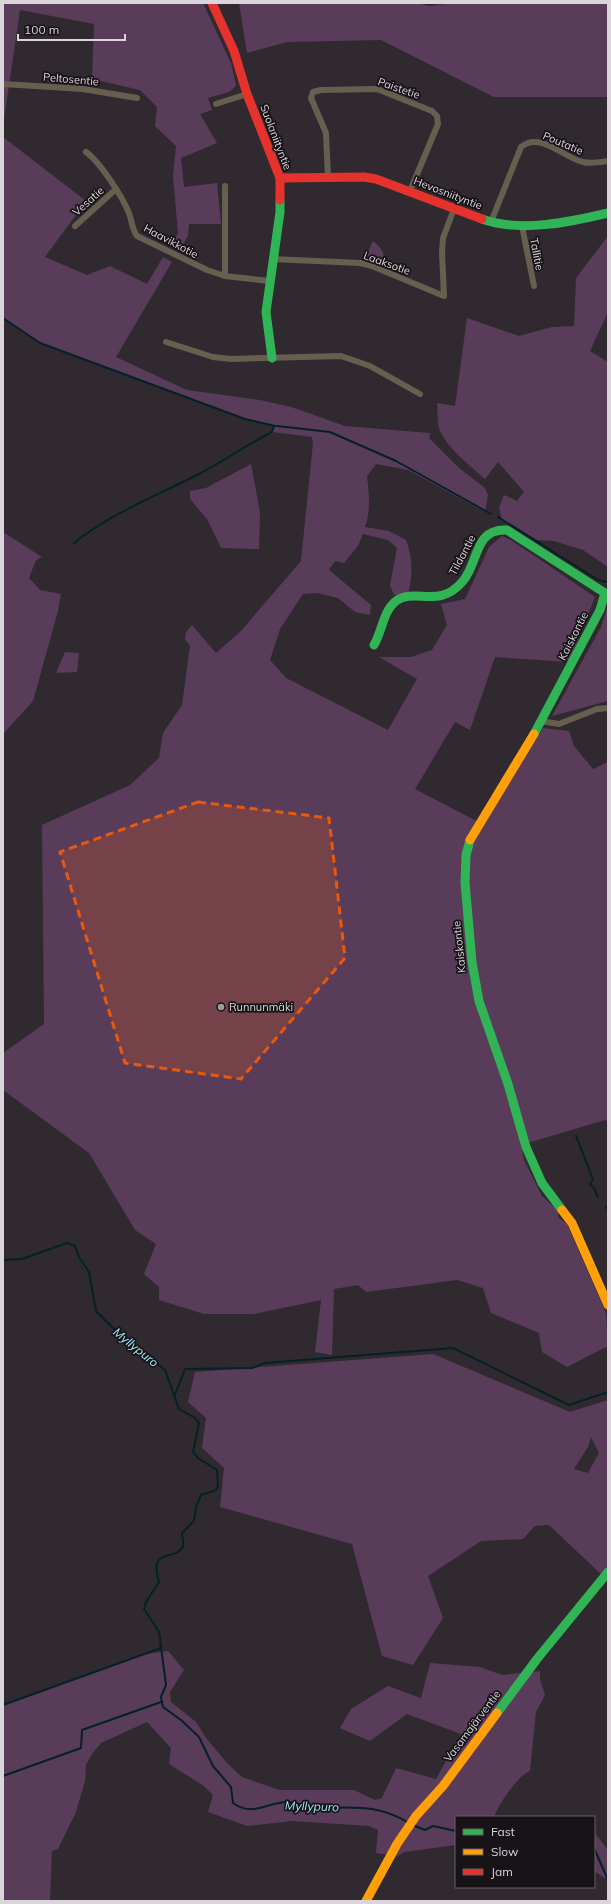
<svg xmlns="http://www.w3.org/2000/svg" width="611" height="1904" font-family="Mulish,sans-serif">
<rect width="100%" height="100%" fill="#302a30"/>
<g fill="#593c5a" fill-rule="evenodd">
<polygon points="3,3 203,3 231,63 236,86 229,92 208,98 212,110 200,114 217,143 181,158 184,187 217,183 221,224 189,224 188,236 179,251 171,247 178,233 173,176 176,146 155,126 157,107 140,90 92,79 94,24 20,10 3,126"/>
<polygon points="239,3 417,3 429,6 453,3 608,3 608,97 494,97 381,40 287,42 247,53"/>
<path d="M3,137L86,201L45,257L87,275L110,266L147,284L163,257L172,262L116,357L187,390L260,400L291,407L345,426L430,433L429,438L459,468L485,488L488,495L485,512L408,470L376,464L367,476C369,494 371,510 365,527L389,531L406,540C413,559 413,574 408,594L394,595L390,585L397,548L388,540L363,534L358,546L344,563L335,561L329,570L371,605L370,615L355,612L338,598L317,593L303,594L280,629L270,660L286,678L388,730L417,679L379,657H411L432,650L447,625L441,604L465,599L489,547L502,536L511,540L595,597L569,662L495,657L470,730L455,722L415,789L484,825L543,728L569,731L574,746L593,769L608,762V1121L605,1120L521,1145L524,1160L542,1196L557,1210L559,1218L567,1224L606,1313L608,1346L567,1367L542,1352L539,1333L491,1313L483,1288L457,1280L366,1292L358,1285L334,1289L332,1355L315,1352L321,1300L254,1314H204L159,1300V1287L144,1274L156,1244L135,1230L89,1153L3,1090V1053L44,1024L42,825L130,785L159,758L163,733L182,705L190,646L185,639L186,632L192,625L216,653L241,631L301,561L313,443L312,437L272,432L273,425L245,419L40,343L3,318Z"/>
<path d="M608,236V312L590,351L608,362V567L583,550L554,541L537,540L502,520L499,508L504,495L517,501L524,492L498,462L485,479C471,467 444,445 439,428C437,420 438,411 437,403L455,406L467,318L519,336L552,327L574,326L576,278Z"/>
<path d="M372,242H374C382,249 385,252 383,263L367,256Z"/>
<polygon points="251,464 260,512 259,549 221,548 207,519 190,499 190,491 206,488"/>
<polygon points="3,532 42,557 36,560 29,578 40,590 61,594 58,611 33,701 3,734"/>
<polygon points="608,605 608,701 552,716 601,627"/>
<polygon points="65,652 79,653 77,672 56,673"/>
<path d="M433,1354L570,1412L608,1400V1566L602,1575L549,1525L535,1526L523,1539L481,1541L428,1576L443,1618L413,1665L382,1656L352,1544L220,1507L224,1468L202,1448L206,1418L188,1402L195,1372ZM591,1437L599,1453L588,1473L574,1469L588,1447Z"/>
<path d="M168,1651L184,1670L170,1692L171,1702L196,1722L206,1738L227,1763L242,1777L279,1790H354L375,1800L382,1798L396,1768L436,1779L461,1734L407,1714L370,1741L340,1728L351,1709L388,1686L421,1698L430,1663L480,1667L502,1675L540,1671V1680L545,1695L536,1712L530,1771C518,1775 498,1805 494,1817H456V1845L404,1852L398,1856L376,1853L378,1830L369,1826L292,1821L247,1826L208,1812L213,1795L204,1786L169,1764L171,1748L147,1722L101,1743L92,1754L86,1765L85,1781L76,1812L58,1849L52,1851L50,1901H3V1705L146,1654Z"/>
<polygon points="594,1832 608,1850 608,1880 594,1871"/>
</g>
<g fill="none" stroke-linecap="round" stroke-linejoin="round">
<g stroke="#042126" stroke-width="2">
<polyline points="3,318 40,343 245,419 275,426"/>
<polyline points="277,426 330,432 396,461 491,514"/>
<polyline points="498,517 598,580 607,582"/>
<path d="M74,543C110,514 156,496 197,475C223,462 246,445 272,432L274,426"/>
<polyline points="576,1136 593,1179 590,1184 594,1188 598,1197"/>
<polyline points="606,1207 608,1210"/>
<path d="M3,1260L22,1259L67,1243L75,1246L79,1257L89,1272L96,1311L118,1333L165,1370L179,1409L195,1418L199,1423L193,1452L198,1458L217,1470L218,1487L214,1491L201,1495L196,1507L194,1521L182,1533C182,1537 184,1542 183,1546C177,1563 148,1544 159,1582L146,1602L144,1609L159,1632L166,1685L161,1697L163,1707L181,1720L199,1737L213,1766L231,1787L233,1803C254,1818 268,1801 289,1802C296,1803 303,1806 310,1807C348,1810 373,1801 409,1823"/>
<polyline points="174,1397 185,1369 252,1368 265,1363 453,1348 569,1405 608,1392"/>
<polyline points="3,1705 161,1648"/>
<polyline points="3,1776 81,1748 82,1730 161,1702"/>
<polyline points="413,1825 425,1830 433,1826 456,1831"/>
<polyline points="594,1848 608,1880"/>
</g>
<g stroke="#665f50" stroke-width="6">
<polyline points="3,84 83,89 137,98"/>
<polyline points="216,104 247,94"/>
<path d="M86,152C100,162 122,196 129,213C132,221 132,229 137,236L207,270L225,276L269,281"/>
<polyline points="328,178 326,133 311,98 313,92 321,90 377,89 432,111 437,116 438,124 410,191"/>
<polyline points="225,186 225,276"/>
<path d="M491,222L521,147C540,131 564,158 583,162C590,164 601,162 608,161"/>
<polyline points="75,226 115,190"/>
<polyline points="522,226 534,286"/>
<polyline points="272,259 360,263 372,266 444,296 442,253 443,238 454,209"/>
<polyline points="166,342 213,357 231,359 341,356 370,366 420,394"/>
<polyline points="540,721 559,724 597,709 608,708"/>
</g>
<g stroke="#30b455" stroke-width="9">
<path d="M482,219C520,233 570,222 608,213"/>
<polyline points="272,358 266,312 280,212 280,200"/>
<path d="M374,645C382,632 383,611 396,601C415,587 439,610 463,581C479,562 474,528 507,530L605,593L600,610L534,734"/>
<polyline points="470,840 466,855 465,883 472,962 479,1001 508,1084 526,1147 542,1183 562,1210"/>
<polyline points="497,1713 537,1659 608,1572"/>
</g>
<g stroke="#ff9f0a" stroke-width="9">
<polyline points="470,840 534,734"/>
<polyline points="562,1210 572,1223 608,1305"/>
<polyline points="366,1901 397,1844 416,1816 443,1786 497,1713"/>
</g>
<g stroke="#e5322d" stroke-width="9">
<polyline points="212,3 234,51 247,94 280,178 280,200"/>
<polyline points="280,178 364,177 376,179 482,219"/>
</g>
</g>
<path fill="#e8590c" fill-opacity="0.2" stroke="#e8590c" stroke-width="3" stroke-dasharray="8 5" stroke-linejoin="round" d="M198,802L329,818L345,958L241,1079L125,1063L60,852Z"/>
<circle fill="#9f999f" stroke="#171317" stroke-width="1.5" cx="221" cy="1007" r="4"/>
<g text-anchor="middle" dominant-baseline="central" stroke-width="3.5" stroke-linejoin="round" paint-order="stroke">
<g font-size="11" fill="#dbd5db" stroke="#171317">
<text transform="translate(71 79) rotate(5)">Peltosentie</text>
<text transform="translate(399 88) rotate(19)">Paistetie</text>
<text transform="translate(276 137) rotate(69)">Suolaniityntie</text>
<text transform="translate(563 143) rotate(23)">Poutatie</text>
<text transform="translate(448 193) rotate(21)">Hevosniityntie</text>
<text transform="translate(88 201) rotate(-42)">Vesatie</text>
<text transform="translate(171 241) rotate(28)">Haavikkotie</text>
<text transform="translate(537 254) rotate(79)">Tallitie</text>
<text transform="translate(387 263) rotate(20)">Laaksotie</text>
<text transform="translate(462 555) rotate(-62)">Tildantie</text>
<text transform="translate(573 636) rotate(-63)">Kaiskontie</text>
<text transform="translate(459 947) rotate(-96)">Kaiskontie</text>
<text transform="translate(472 1726) rotate(-53)">Vasamajärventie</text>
</g>
<g font-size="11" fill="#dbd5db" stroke="#171317" text-anchor="start">
<text x="229" y="1007">Runnunmäki</text>
</g>
<g font-size="12" font-style="italic" fill="#9decf8" stroke="#171317">
<text transform="translate(136 1347) rotate(39)">Myllypuro</text>
<text transform="translate(312 1806) rotate(2)">Myllypuro</text>
</g>
</g>
<rect width="611" height="1904" fill="none" stroke="#dbd5db" stroke-width="8"/>
<rect x="455" y="1816" width="140" height="72" fill="#171317" stroke="#656165"/>
<rect x="463" y="1829" width="20" height="6" fill="#30b455" stroke="#656165"/>
<text x="491" y="1836" font-size="12" fill="#dbd5db">Fast</text>
<rect x="463" y="1849" width="20" height="6" fill="#ff9f0a" stroke="#656165"/>
<text x="491" y="1856" font-size="12" fill="#dbd5db">Slow</text>
<rect x="463" y="1869" width="20" height="6" fill="#e5322d" stroke="#656165"/>
<text x="491" y="1876" font-size="12" fill="#dbd5db">Jam</text>
<path d="M18 34v6h107v-6" fill="none" stroke="#dbd5db" stroke-width="2"/>
<text x="24" y="34" font-size="12" fill="#dbd5db" stroke="#171317" stroke-width="3" paint-order="stroke">100 m</text>
</svg>
